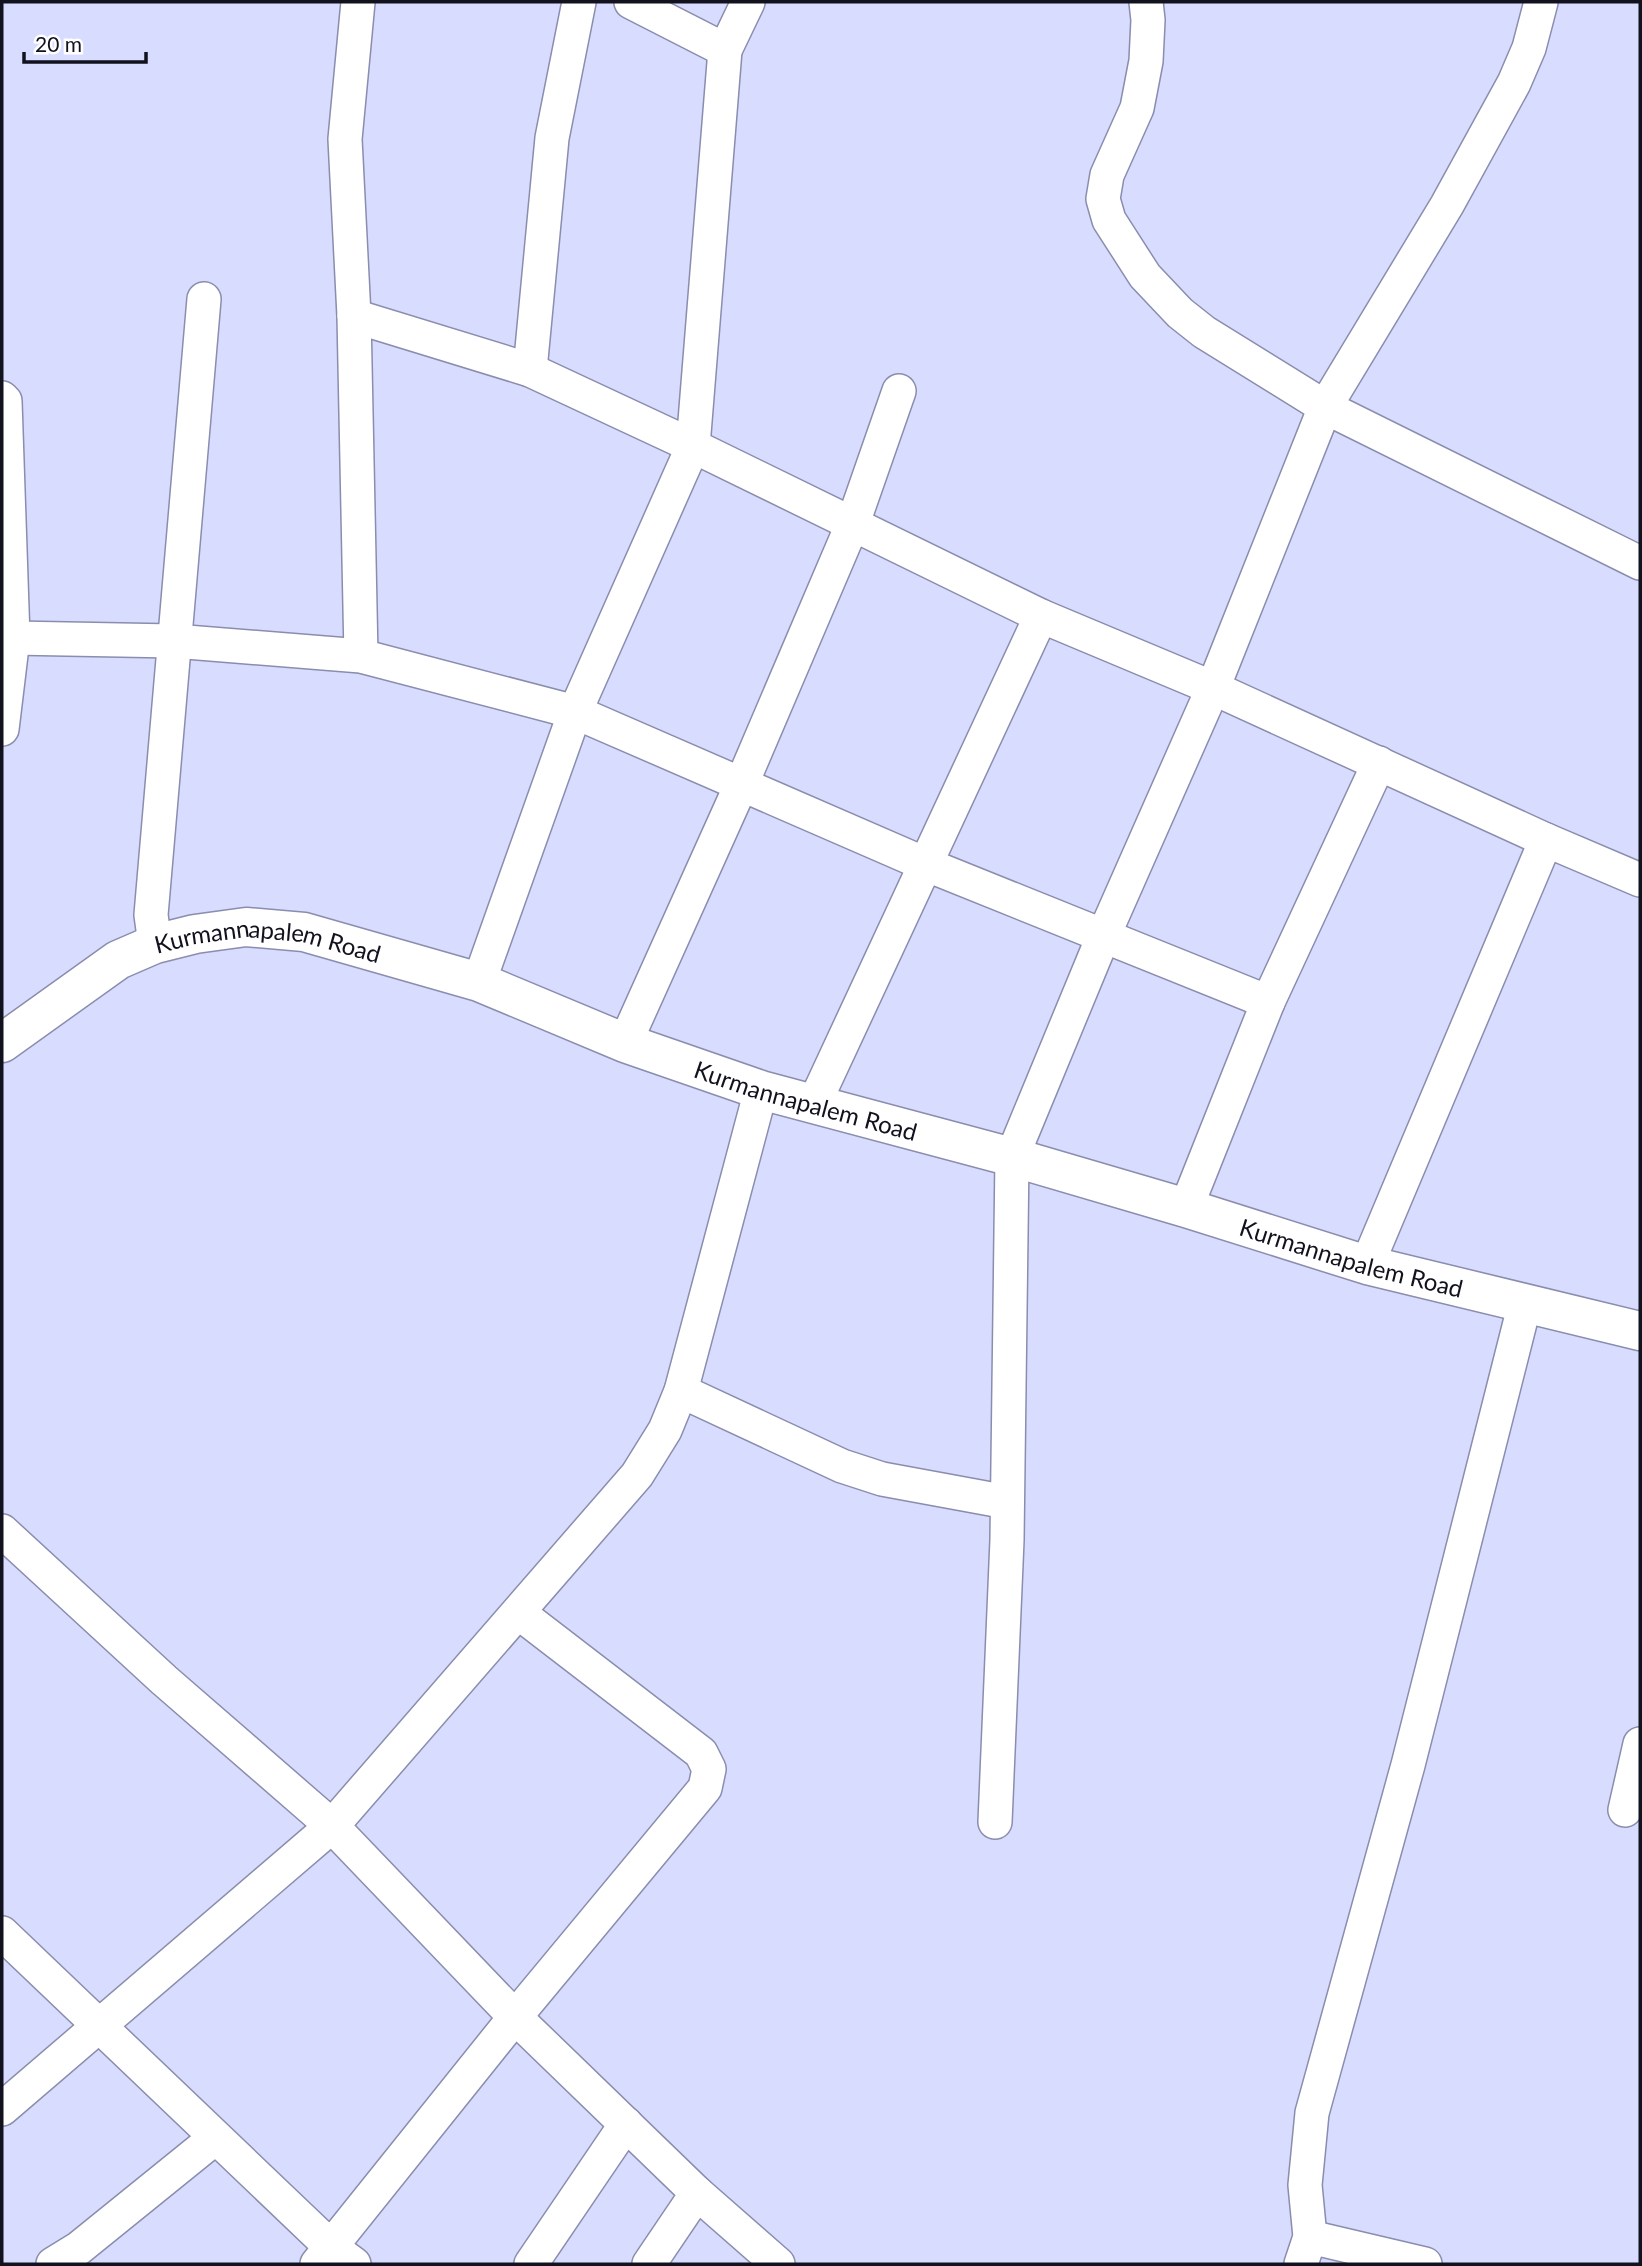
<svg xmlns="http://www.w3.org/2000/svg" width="1642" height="2266" font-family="Lato,sans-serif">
<rect width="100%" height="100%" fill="#d8dcfe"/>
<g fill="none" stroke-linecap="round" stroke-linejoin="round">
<g stroke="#8a8dad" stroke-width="36">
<g id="street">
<polyline points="358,2 345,139 354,316 361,656"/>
<polyline points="631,2 725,50"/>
<polyline points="1146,2 1148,20 1146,61 1137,108 1107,175 1103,199 1109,220 1145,276 1180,313 1204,332 1325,407 1640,563"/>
<polyline points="354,316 530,370 693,446 1041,616 1213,688 1546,840 1640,880"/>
<polyline points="530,370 552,138 579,2"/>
<polyline points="2,398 5,401 13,638 2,729"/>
<polyline points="13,638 174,641 361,656 575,712 925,864 1268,1002"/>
<polyline points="155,944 151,915 204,299"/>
<polyline points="479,982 575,712 693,446 725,50 748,2"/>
<polyline points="625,1043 742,783 853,523 899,391"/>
<polyline points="814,1104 1041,616"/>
<polyline points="1186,1208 1268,1002 1379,763"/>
<polyline points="1367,1265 1546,840"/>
<polyline points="681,1391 842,1466 882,1479 1007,1502"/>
<polyline points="2,1531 164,1680 332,1826 515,2017 697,2193 649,2264"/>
<polyline points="1625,1810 1640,1744"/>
<polyline points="995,1822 1007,1540 1012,1157 1103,937 1213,688 1325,407 1447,205 1514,83 1529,48 1541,2"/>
<polyline points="2,1933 331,2247 354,2264"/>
<polyline points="2,2109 332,1826 637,1475 665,1430 681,1391 761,1090"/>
<polyline points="697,2193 778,2264"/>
<polyline points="1310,2237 1425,2264"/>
<polyline points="53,2264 79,2248 215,2138"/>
<polyline points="317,2264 515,2017 705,1788 709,1769 701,1753 519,1613"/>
<polyline points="531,2264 626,2124"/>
<polyline points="1301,2264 1310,2237 1305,2185 1312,2113 1408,1765 1525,1303"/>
</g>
</g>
<g stroke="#8a8dad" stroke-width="41">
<g id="secondary">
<path id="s1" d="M2,1043L118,960L155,944L195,934L246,927L304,932L479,982L625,1043L761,1090L1012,1157L1186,1208L1367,1265L1640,1331"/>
</g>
</g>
<use href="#street" stroke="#fff" stroke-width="33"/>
<use href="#secondary" stroke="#fff" stroke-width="38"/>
</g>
<g text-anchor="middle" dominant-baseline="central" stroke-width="5" stroke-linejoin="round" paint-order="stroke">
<g font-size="24" fill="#11121e" stroke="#fff">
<text stroke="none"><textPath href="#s1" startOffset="298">Kurmannapalem Road</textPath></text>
<text stroke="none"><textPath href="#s1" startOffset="864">Kurmannapalem Road</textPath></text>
<text stroke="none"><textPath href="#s1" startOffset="1432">Kurmannapalem Road</textPath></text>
</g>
</g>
<rect width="1642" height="2266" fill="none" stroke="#11121e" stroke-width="7"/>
<path d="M24 52v10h122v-10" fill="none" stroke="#11121e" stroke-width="3.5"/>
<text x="35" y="52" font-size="21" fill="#11121e" stroke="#ffffff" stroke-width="5" paint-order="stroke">20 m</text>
</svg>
